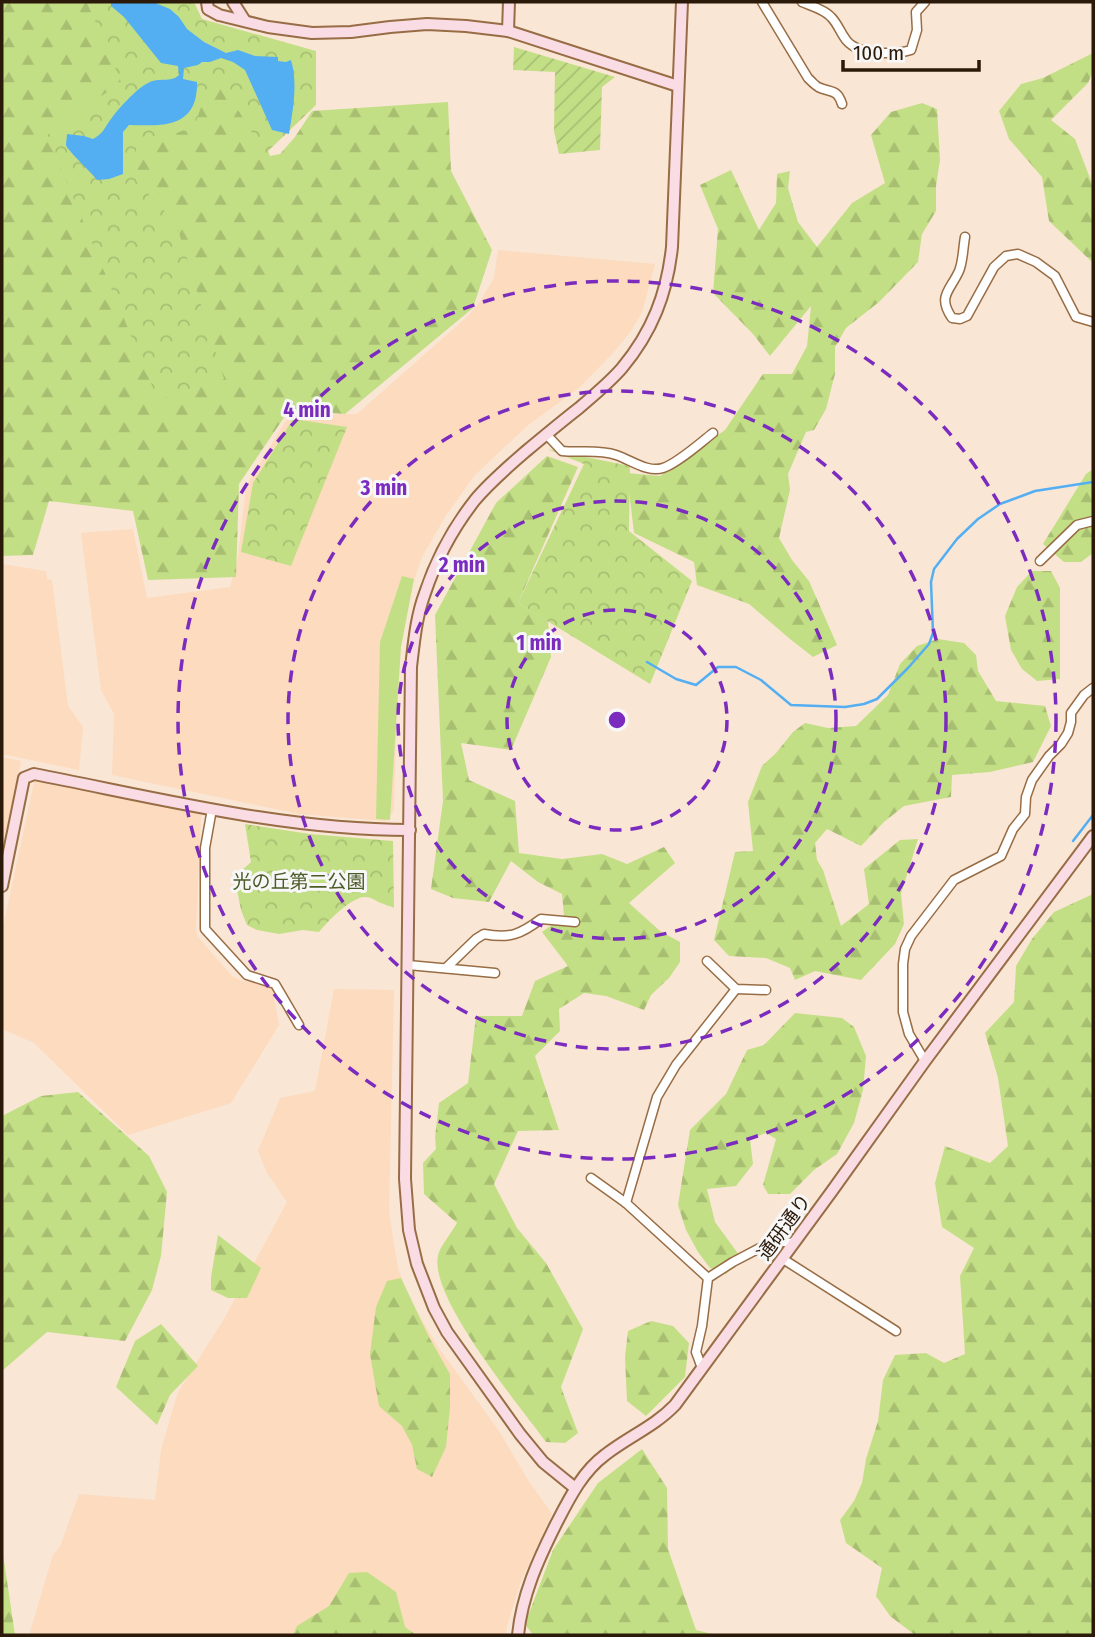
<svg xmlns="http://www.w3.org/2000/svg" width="1095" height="1637" font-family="'Fira Sans Condensed','Noto Sans JP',sans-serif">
<defs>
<pattern id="forest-firs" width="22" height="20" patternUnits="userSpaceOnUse" patternTransform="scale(1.75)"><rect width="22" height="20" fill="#c3df86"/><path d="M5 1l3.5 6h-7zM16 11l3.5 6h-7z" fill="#a8bf72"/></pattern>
<pattern id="park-crowns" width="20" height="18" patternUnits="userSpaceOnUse" patternTransform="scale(1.75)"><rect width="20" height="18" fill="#c3df86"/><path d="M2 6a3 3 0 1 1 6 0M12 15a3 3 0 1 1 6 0" fill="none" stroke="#a8bf72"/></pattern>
<pattern id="garden-furrows" width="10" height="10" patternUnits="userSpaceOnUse" patternTransform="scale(1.75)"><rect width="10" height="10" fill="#c3df86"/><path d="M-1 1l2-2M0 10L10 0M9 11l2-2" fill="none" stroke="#a8bf72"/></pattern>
</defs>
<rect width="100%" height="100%" fill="#fae6d5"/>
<g fill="#fcdbbf">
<polygon points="498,250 655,264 642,312 631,331 613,353 580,387 527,426 474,476 445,517 422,557 407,601 398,643 394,810 386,821 299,814 112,775 114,714 101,690 81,533 133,529 147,598 230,587 238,557 246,486 290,414 357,414 468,316 481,300 494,278"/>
<polygon points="2,564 46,571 47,579 52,580 68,706 83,727 79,770 2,754"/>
<polygon points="2,757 21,761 2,853"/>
<polygon points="39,778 201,814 196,930 198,937 232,976 242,981 272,986 279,1025 231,1103 128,1135 34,1043 2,1029 2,932 34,782"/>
<polygon points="334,989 394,990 389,1211 398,1269 411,1302 438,1347 499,1431 528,1480 552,1514 521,1581 507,1626 506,1635 29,1635 53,1555 60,1547 79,1494 155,1500 161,1450 178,1392 224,1319 287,1202 267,1173 258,1151 280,1098 315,1091"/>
</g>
<polygon fill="#c3df86" points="402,576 414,579 401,647 390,820 376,819 380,642"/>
<g fill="url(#forest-firs)">
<polygon points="2,2 90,2 220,70 259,125 270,156 280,154 295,137 312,111 448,102 451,171 492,250 473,308 345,414 289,410 239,484 236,577 148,580 133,511 49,501 33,555 2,556"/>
<polygon points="1093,53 1093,71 1088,83 1051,120 1075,139 1093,186 1093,260 1091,261 1049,221 1042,177 1009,139 999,111 1021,84 1043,78"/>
<polygon points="922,103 937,109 940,160 936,186 936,211 922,234 918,262 879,302 846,328 835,347 835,374 826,409 814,430 806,432 788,474 790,490 779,538 792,560 809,581 837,645 813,657 790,639 749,604 697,585 694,562 634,533 627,473 660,476 725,430 763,374 792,374 807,346 811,306 770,356 753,334 713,293 718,229 700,185 731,170 759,230 776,203 777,174 790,171 788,188 798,222 817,247 852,203 885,183 871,135 891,112"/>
<path d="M547,456L578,467L518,603L548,621L551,657L511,750L461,743L469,780L515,801L519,853L562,859L602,854L627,864L664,847L675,863L629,903L660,931L680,942V962L669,978L651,995L644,1010L606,996L584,993L559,1009L560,1031L535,1056L559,1130L518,1131L494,1184L517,1228L546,1263L583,1329L561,1387L578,1433L565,1443L546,1442C520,1406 429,1298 438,1256C439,1248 452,1232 457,1223L424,1194L423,1163L436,1149L435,1137L439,1103L468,1083L476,1016H522L535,981L568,966L542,932L564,916L562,894L538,882L511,861L489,902L453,898L431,889L443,801L435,615L496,503Z"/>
<polygon points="1093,469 1093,553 1081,562 1064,562 1043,544 1086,474"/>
<polygon points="1032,571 1051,571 1060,588 1060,679 1037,681 1022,669 1011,650 1005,616 1017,587"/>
<polygon points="938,639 964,643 976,655 978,671 996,701 1045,706 1051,726 1033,762 990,772 952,775 951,797 904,806 884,822 861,846 827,829 815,843 817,860 823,870 841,926 869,904 864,869 900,840 918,839 901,894 904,924 895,944 861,980 815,971 795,980 790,968 766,958 729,956 714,940 735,852 753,851 748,802 762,766 776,753 793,732 805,723 828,728 856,726 888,695 900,664 917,646"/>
<polygon points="1093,894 1093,1635 915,1635 890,1616 876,1596 882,1568 846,1543 840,1520 854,1501 862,1483 866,1459 878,1421 883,1380 895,1355 926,1353 944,1363 965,1354 960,1276 974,1248 942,1227 935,1183 945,1146 990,1163 1008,1146 998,1078 985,1033 1014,1002 1016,966 1032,939 1054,912"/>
<polygon points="795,1013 842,1018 854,1027 866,1056 863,1090 854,1123 837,1154 814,1170 790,1194 768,1194 763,1185 776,1139 766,1133 750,1139 753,1164 736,1186 707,1189 715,1222 742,1259 726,1274 710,1268 698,1252 686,1230 678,1205 690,1130 726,1094 747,1050 764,1045"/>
<polygon points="78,1092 149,1156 167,1192 161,1256 152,1290 125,1341 47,1332 2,1371 2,1116 41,1096"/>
<polygon points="218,1235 261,1268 247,1298 228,1298 211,1290 211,1277"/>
<polygon points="401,1278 429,1337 450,1374 450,1407 446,1447 432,1477 417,1469 412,1445 402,1426 379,1406 370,1354 376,1307 387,1281"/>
<polygon points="651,1321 673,1326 689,1343 685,1377 646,1416 627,1401 625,1357 628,1331"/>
<polygon points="161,1324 198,1366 170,1395 157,1425 116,1387 135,1341"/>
<polygon points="642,1449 667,1488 668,1549 696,1630 716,1635 533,1635 525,1624 553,1550 598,1483"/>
<polygon points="2,1547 15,1635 2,1635"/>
<polygon points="367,1572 396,1592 405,1627 416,1635 293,1635 297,1626 329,1606 349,1573"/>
</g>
<g fill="url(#park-crowns)">
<polygon points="87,2 189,2 195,4 202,19 316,51 316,105 265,154 224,87 211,78 193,130 136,139 136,181 176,223 224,379 158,400 47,135 121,82"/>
<polygon points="293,419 347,427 291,566 241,552 253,483"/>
<polygon points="547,449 630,466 629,531 692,581 650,684 518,603 584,464"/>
<path d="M245,824L310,834L393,841L394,908C391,906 387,906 384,904C376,902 372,896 363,897C348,900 328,921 319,932L303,930L279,934L257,930L247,925L241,910L237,890L240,872L251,862Z"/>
</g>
<polygon fill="url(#garden-furrows)" points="514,47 615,77 602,87 600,150 559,154 554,131 555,72 513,70"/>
<path fill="#53aff2" d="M111,2H153L170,9L179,17L187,29L204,42L226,53L238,50L255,56L278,57V61L286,62L291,60C298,83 293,110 289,134L272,130L245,70L233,62L221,58L210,62H202L198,65L184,68L183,79L197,82C198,128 163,126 129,125L123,132V174L109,179L97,180C92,173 67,150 66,145C66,142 67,137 67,134L84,136L93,139C104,133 104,128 111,119C119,108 136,89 148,83C158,77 171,83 179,75L178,66L161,63L124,17L111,6Z"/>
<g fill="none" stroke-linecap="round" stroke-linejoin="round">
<g stroke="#53aff2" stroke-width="2.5">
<polyline points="647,662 676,679 696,685 718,667 736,667 761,680 791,705 845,707 864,704 877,699 908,668 929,644 933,633 931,582 934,569 957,539 978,519 1000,504 1035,491 1093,482"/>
<polyline points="1073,841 1093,815"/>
</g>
<g stroke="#986d45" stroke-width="11">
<g id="street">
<path d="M762,2L808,78C809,79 817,87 818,87C830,93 837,88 842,104"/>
<path d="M802,2C811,6 824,9 831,17C838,24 841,34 847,41C859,55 894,55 911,50L917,30L916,12L925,2"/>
<path d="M965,237C963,248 963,262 959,271C950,291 937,296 952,318L960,319L967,316L994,267L1006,256L1018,254L1036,262L1055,276L1076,317L1093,322"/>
<path d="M546,434L562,451C580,453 598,449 616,455C631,460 648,473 663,468C678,463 700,443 713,433"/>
<polyline points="1040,561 1077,525 1093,521"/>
<polyline points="212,809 205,848 205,929 247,975 275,984 299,1025"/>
<polyline points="707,961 736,989 766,990"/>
<polyline points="408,965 495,973"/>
<path d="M446,968L476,939L484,934C510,939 521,934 541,919L575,922"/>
<polyline points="925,1061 909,1034 903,1012 903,964 905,949 911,936 954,880 1001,856 1013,829 1025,814 1026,797 1032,780 1049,756 1061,744 1068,733 1071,722 1071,713 1084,695 1093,688"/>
<polyline points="591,1178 626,1203 708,1278"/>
<polyline points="626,1203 657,1097 676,1065 736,989"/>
<polyline points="783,1259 896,1331"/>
<polyline points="702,1368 696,1352 702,1326 708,1278 733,1262 773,1241 794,1243"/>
</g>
</g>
<g stroke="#986d45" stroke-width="14">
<g id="secondary">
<polyline points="207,2 208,9 219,15 268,27 312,33 351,32 390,27 427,24 466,26 508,31 678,86"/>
<polyline points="233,2 245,21"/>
<polyline points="508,31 509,2"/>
<path d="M2,886L24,778L34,774C158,798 283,830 410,830"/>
<path d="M575,1488L543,1462L520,1434L447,1332L434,1308L417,1264L409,1230L405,1179L411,667C414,642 416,617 425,593C436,560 453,528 475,500C490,482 508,467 525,452C543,437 561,422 579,408C594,395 609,383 622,368C652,332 667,294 672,247L682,2"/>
<path d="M518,1635C522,1595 538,1560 556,1524C569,1499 582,1472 605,1455C628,1437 655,1426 675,1405L832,1191L925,1061L1093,836"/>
</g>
</g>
<use href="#street" stroke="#fff" stroke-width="8"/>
<use href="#secondary" stroke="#f9dce4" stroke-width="10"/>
</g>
<g fill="none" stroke="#7b2cbf" stroke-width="3.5" stroke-dasharray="12 9">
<circle cx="617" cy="720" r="110"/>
<circle cx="617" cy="720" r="219"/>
<circle cx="617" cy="720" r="329"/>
<circle cx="617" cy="720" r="439"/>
</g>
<g text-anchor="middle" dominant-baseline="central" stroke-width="6" stroke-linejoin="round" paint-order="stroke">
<g font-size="19" fill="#4c5c28" stroke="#f7f7f7">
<text x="299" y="881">光の丘第二公園</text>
</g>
<g font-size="19" fill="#2b1a09" stroke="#f7f7f7">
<text transform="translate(784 1227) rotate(-54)">通研通り</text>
</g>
</g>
<circle cx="617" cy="720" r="10" fill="#7b2cbf" stroke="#f7f7f7" stroke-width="3.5"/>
<g font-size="21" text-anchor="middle" font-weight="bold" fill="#7b2cbf" stroke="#f7f7f7" stroke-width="6" stroke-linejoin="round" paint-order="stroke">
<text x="307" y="417">4 min</text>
<text x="384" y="495">3 min</text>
<text x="462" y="572">2 min</text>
<text x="539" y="650">1 min</text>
</g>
<rect width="1095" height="1637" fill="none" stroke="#2b1a09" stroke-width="7"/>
<path d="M843 60v10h136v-10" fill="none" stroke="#2b1a09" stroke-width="3.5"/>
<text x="853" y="60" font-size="21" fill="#2b1a09" stroke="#f7f7f7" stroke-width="5" paint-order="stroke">100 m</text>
</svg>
